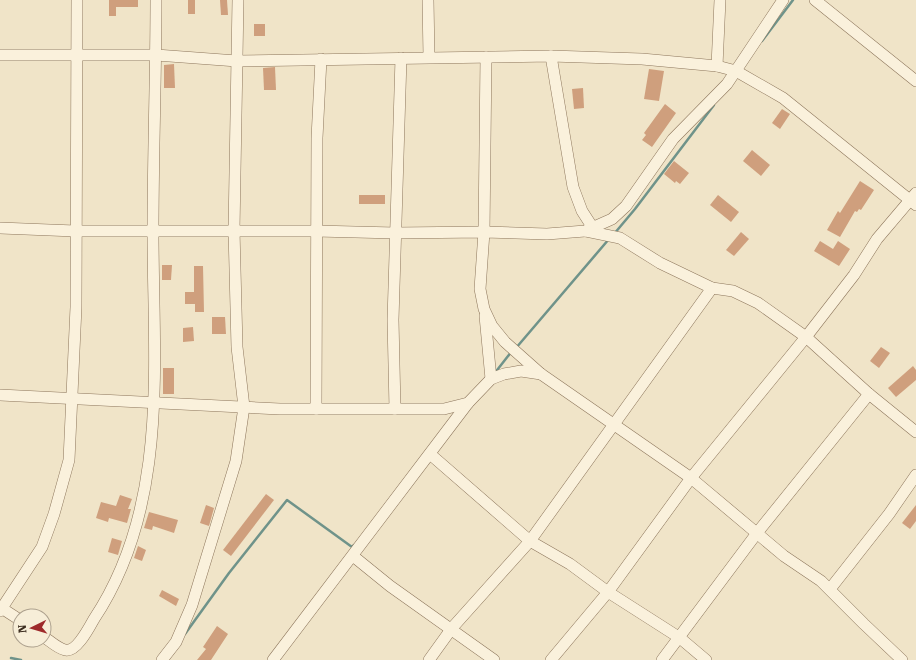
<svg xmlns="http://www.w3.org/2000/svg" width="916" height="660" font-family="'Roboto Serif',serif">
<rect width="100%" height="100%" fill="#f0e4c8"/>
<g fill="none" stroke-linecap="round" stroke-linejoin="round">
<g stroke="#6f938a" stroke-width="2.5">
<polyline points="762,41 793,0"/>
<polyline points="614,234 635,209 714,105"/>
<polyline points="516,348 609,239"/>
<polyline points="494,374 512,351"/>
<polyline points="185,634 229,573 287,500 352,547 354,545"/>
<polyline points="11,658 21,660"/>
</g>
</g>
<g fill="#cf9f7d">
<polygon points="109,0 138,0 138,7 116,7 116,16 109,16"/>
<rect x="188" y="0" width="7" height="14"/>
<polygon points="220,0 227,0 228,15 221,15"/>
<rect x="254" y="24" width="11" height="12"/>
<polygon points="174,64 175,88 164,88 164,65"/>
<polygon points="275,67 276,90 264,90 263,68"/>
<polygon points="649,69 664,71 659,101 644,99"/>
<polygon points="583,88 584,108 574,109 572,89"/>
<polygon points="665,104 676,113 652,147 642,140 646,135 644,133"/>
<polygon points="782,109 790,114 780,129 772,123"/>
<polygon points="752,150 770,165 761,176 743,161"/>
<polygon points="674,161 689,173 680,184 676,181 675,183 664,174"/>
<polygon points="860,181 874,190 861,210 859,209 857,212 855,211 840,237 827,230 838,211 840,213"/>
<rect x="359" y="195" width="26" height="9"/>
<polygon points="718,195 739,212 731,222 710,205"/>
<polygon points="741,232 749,239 734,256 726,250"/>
<polygon points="820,241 833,249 838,241 850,249 839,266 814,251"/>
<polygon points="162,265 172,265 171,280 162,280"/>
<polygon points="194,266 203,266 204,312 195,312 195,304 185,304 185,292 194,292"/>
<polygon points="212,317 225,317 226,334 212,334"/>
<polygon points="193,327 194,341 183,342 183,328"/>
<polygon points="881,347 890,353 879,368 870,361"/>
<polygon points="913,366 916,370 916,380 896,397 888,388"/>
<rect x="163" y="368" width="11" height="26"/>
<polygon points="266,494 274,500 231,556 223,550"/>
<polygon points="120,495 132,499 128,509 131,509 127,523 109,518 108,522 96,518 101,502 116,506"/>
<polygon points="206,505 214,508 209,526 200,523"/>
<polygon points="916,505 916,521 910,529 902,523"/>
<polygon points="149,512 178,520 174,533 153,526 152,530 144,528"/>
<polygon points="112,538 122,541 118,555 108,552"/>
<polygon points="138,546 146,550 142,561 134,558"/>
<polygon points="162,590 179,599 176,606 159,596"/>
<polygon points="217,626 228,634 211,660 197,660 206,649 203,647"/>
</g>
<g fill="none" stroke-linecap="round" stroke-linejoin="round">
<g stroke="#8d765c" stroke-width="12">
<g id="minor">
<polyline points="428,0 429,57"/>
<polyline points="815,0 916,81"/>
<polyline points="0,55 156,55 237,61 551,56 642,59 717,66 736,71 783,98 916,205"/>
<polyline points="551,56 573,187 582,211 593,228"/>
<polyline points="486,57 484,232 480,289 484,309 492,326 505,342 541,374 691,478 784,556 821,581 864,624 902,660"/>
<polyline points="717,66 720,0"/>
<polyline points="0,228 75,231 316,231 395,233 484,232 547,234 585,231 612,219 626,206 673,139 727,84 783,0"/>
<polyline points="586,231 620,238 660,263 712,288 733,291 758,303 806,337 869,394 916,432"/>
<polyline points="485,316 491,379"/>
<polyline points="0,395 280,409 444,409 468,403 491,379 504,374 521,371 541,374"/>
<polyline points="316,409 317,138 321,59"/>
<polyline points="395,409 393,320 401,58"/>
<polyline points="430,454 530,541 570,564 608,592 680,638 706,660"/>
<polyline points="353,556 390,586 494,660"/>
<polyline points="830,589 889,514 916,475"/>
<polyline points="0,607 20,620"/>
<polyline points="0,611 42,547 54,514 69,460 76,307 77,0"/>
<path d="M44,637C50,641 57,648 65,650C76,653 89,628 94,619C170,505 153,362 153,232C153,155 156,77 156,0"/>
<polyline points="162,660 176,642 192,605 236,461 244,407 237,347 234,230 238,0"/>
<polyline points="273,660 468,403"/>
<polyline points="429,660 452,628 530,541 712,288"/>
<polyline points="551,660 608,592 691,478 806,337 854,275 877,239 916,193"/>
<polyline points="662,660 757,533 869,394"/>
</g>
</g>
<use href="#minor" stroke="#faf1dc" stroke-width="11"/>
</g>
<g transform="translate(32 628) rotate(265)"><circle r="19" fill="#f7eed8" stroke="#ada18e"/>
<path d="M0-3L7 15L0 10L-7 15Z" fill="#9e2a2b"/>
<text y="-6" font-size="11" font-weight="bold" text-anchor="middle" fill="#3d2e20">N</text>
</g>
</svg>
